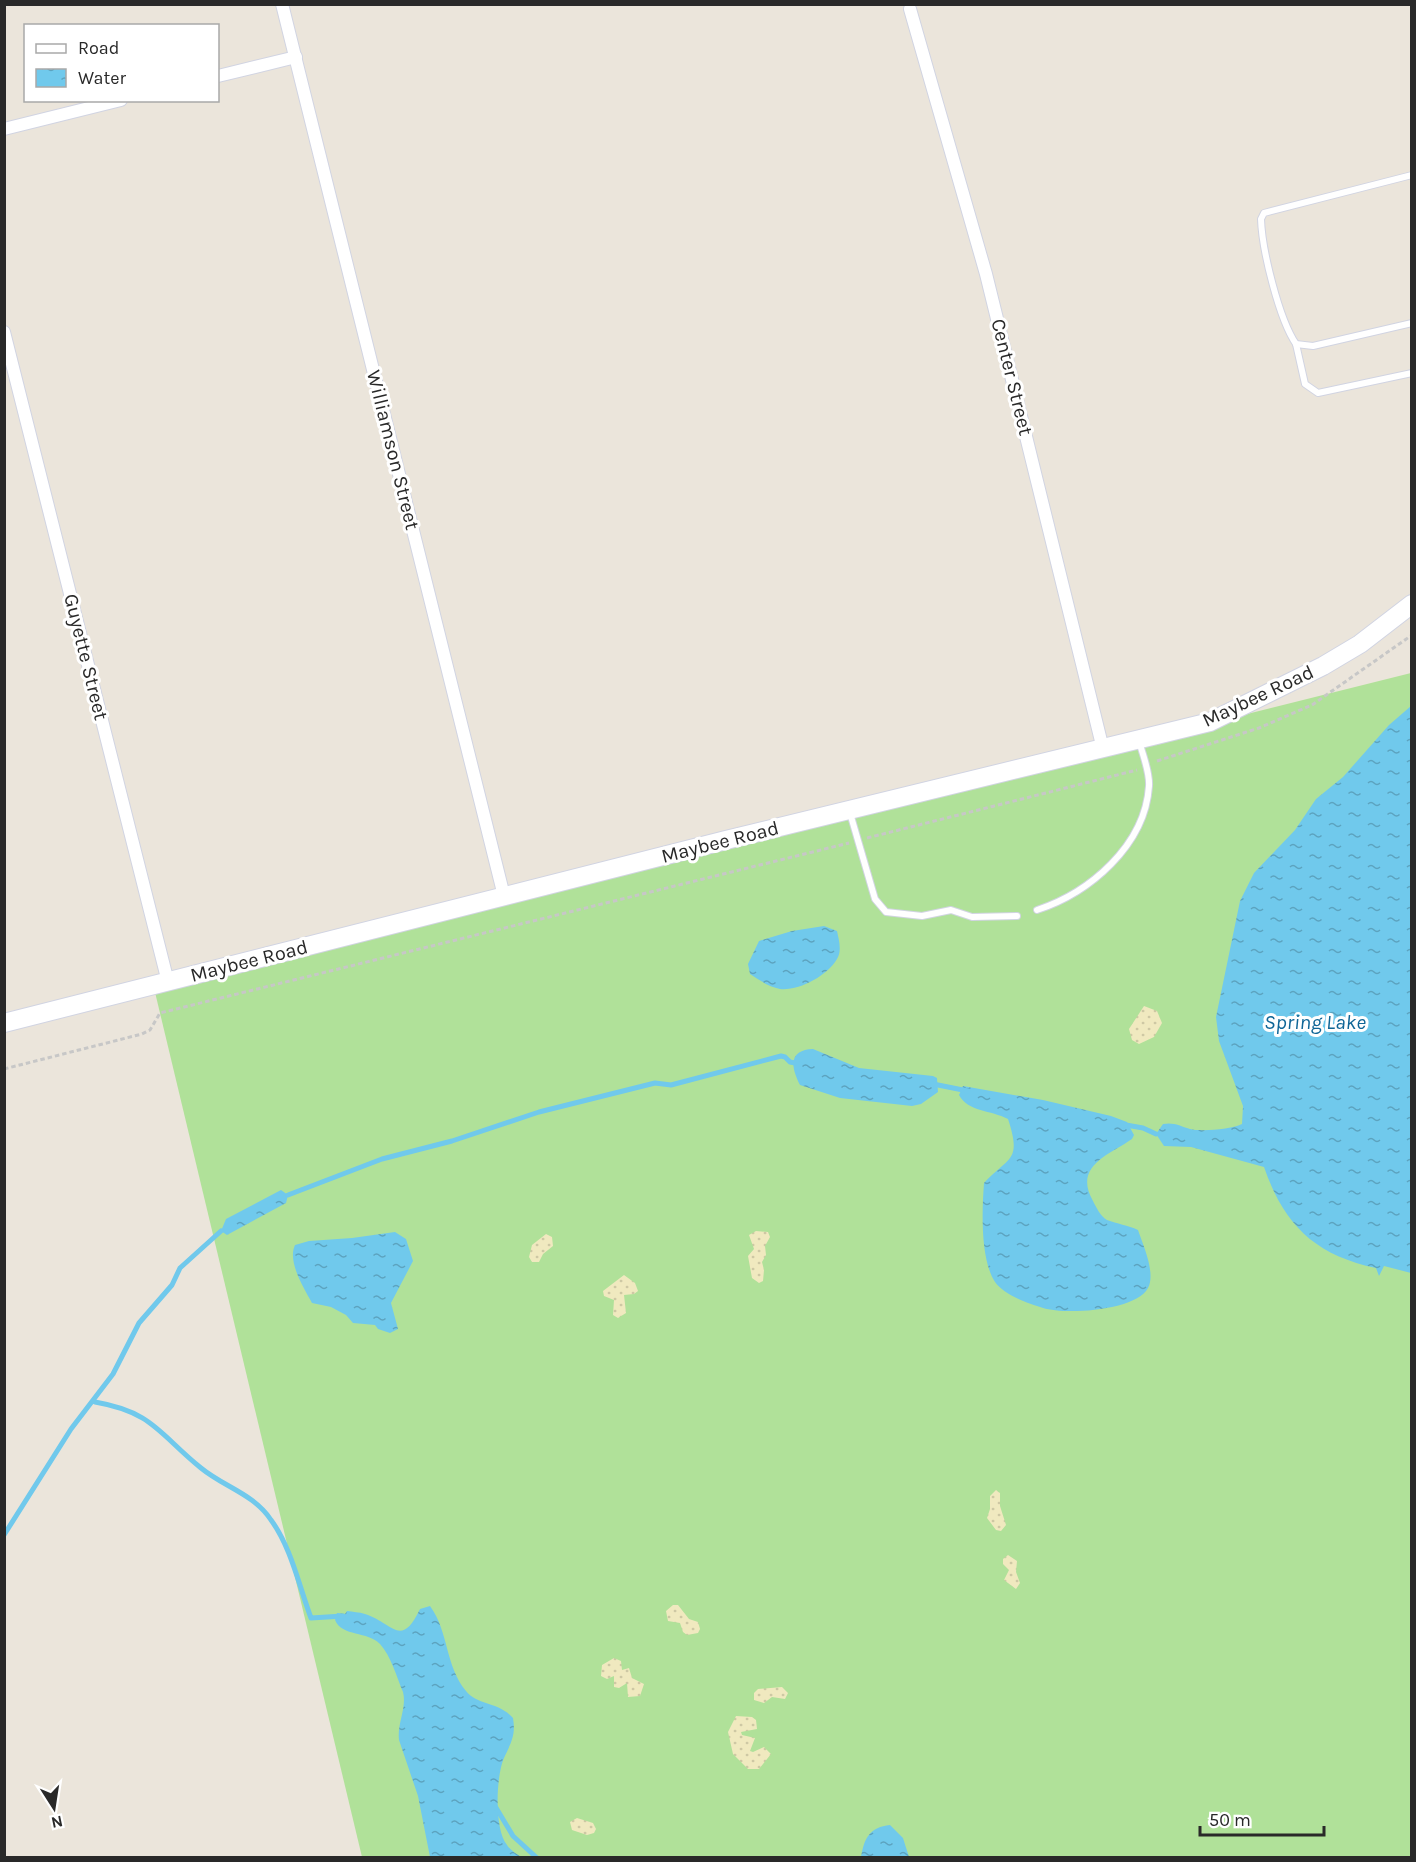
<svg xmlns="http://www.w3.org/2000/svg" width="1416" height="1862" font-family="Karla,sans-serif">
<defs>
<pattern id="sand-dots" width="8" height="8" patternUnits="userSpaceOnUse" patternTransform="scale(1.5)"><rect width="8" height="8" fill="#f0e9bf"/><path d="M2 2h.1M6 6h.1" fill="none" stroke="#cec8a4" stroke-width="1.8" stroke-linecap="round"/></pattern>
<pattern id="water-ripples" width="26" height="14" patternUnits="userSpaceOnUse" patternTransform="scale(1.5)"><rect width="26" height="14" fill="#70c9ec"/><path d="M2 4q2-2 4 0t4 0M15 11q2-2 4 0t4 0" fill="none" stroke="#5ca3bf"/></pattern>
</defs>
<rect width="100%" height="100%" fill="#ebe5db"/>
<polygon fill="#b0e199" points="1411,673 1411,1857 362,1857 154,988"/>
<g fill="url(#sand-dots)">
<polygon points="1144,1006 1157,1011 1162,1023 1154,1037 1139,1044 1132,1040 1129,1029"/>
<polygon points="756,1231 768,1232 770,1237 765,1246 766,1255 762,1262 764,1270 763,1281 759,1283 752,1278 748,1256 754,1249 749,1235"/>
<polygon points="546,1234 552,1237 553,1246 543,1254 539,1262 532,1262 529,1257 532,1245"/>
<polygon points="624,1275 635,1283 638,1291 634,1294 624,1295 626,1313 618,1318 613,1315 614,1300 604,1296 603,1291"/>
<polygon points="996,1490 1000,1493 1000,1506 1006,1525 1001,1531 996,1530 987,1518 990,1509 990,1496"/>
<polygon points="1008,1555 1017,1561 1016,1572 1020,1583 1016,1589 1004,1580 1009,1570 1003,1564 1003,1559"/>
<polygon points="673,1605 678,1605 689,1619 698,1622 700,1629 698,1633 687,1635 683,1632 680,1623 668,1621 666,1611"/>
<polygon points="614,1658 621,1661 622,1670 629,1668 632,1678 644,1684 640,1696 628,1697 627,1683 619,1688 614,1687 614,1676 607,1679 601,1676 602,1665"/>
<polygon points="782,1687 788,1693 785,1699 772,1697 764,1703 754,1700 754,1693 758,1689"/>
<polygon points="736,1716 752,1717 756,1720 757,1729 741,1732 742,1735 755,1738 750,1751 753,1752 764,1747 771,1754 759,1769 748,1769 733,1754 728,1732"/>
<polygon points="577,1818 593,1823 596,1829 594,1833 587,1835 572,1830 570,1822"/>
</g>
<g fill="url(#water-ripples)">
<path d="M1411,706V1273L1384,1266L1379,1276L1376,1268C1315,1255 1284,1225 1264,1167L1191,1147L1164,1146L1156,1134L1163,1124C1174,1122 1180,1126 1190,1129C1201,1132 1233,1129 1242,1124L1243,1106L1219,1041L1216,1017L1240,901L1254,873L1295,830L1316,799L1343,777L1389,725Z"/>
<path d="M824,926L837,931C839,940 842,951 837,959C827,976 799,991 780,989C769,987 759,980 750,974L748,964L759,941L792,931Z"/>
<path d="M813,1049L859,1068L933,1076L937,1078L938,1092L921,1104L912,1106L840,1098L800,1085C791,1067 788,1050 813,1049Z"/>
<path d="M963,1086L1043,1100L1111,1116L1127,1122L1134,1135L1132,1139C1109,1155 1073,1166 1093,1201C1096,1207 1101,1217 1107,1220C1117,1224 1128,1225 1138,1230C1143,1245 1156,1273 1148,1288C1136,1311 1065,1315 1043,1308C1029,1304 1004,1295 995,1282C980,1259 982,1210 984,1183C1009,1156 1022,1162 1008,1119C991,1110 968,1112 959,1095Z"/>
<polygon points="281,1190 288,1195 286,1203 227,1235 221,1231 226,1219"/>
<path d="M395,1232L406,1239L413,1261L391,1303L398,1329L390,1333L378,1329L375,1325L353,1323L346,1315L331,1307L312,1303C304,1288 287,1262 295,1245L309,1241L352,1238Z"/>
<path d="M430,1606C449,1632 445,1666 466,1691C478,1706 498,1701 513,1718C516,1735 511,1743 504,1758C496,1776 494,1829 507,1845C510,1850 517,1854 521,1857H430L418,1796L399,1740C397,1723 407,1708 403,1692C397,1678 391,1656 380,1644C368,1631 342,1637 335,1620L337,1613L345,1614L347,1611C353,1612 359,1612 365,1614C393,1623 401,1649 420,1609Z"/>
<path d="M890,1825L903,1838L909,1857H861C864,1838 870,1827 890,1825Z"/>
</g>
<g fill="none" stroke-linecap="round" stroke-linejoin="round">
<g stroke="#70c9ec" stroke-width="5">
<polyline points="933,1084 968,1091"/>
<polyline points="1126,1125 1143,1128 1156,1134"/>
<polyline points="288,1195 382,1159 452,1141 539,1112 655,1083 671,1085 781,1056 785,1057 790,1062 800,1064"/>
<path d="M95,1402C153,1412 159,1434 201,1468C224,1487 254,1494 271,1520C291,1547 299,1586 311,1618L343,1616"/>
<polyline points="4,1535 71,1429 113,1374 139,1323 172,1285 180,1268 221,1231"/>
<polyline points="495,1806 513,1836 537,1858"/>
</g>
<g stroke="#d1d4e2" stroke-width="8">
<g id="lane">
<path d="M1412,175L1264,213L1261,219C1262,250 1279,319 1296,344L1313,346L1412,323"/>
<polyline points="1296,344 1305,384 1318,393 1412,373"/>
<polyline points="850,813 875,899 886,912 922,916 951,910 972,917 1017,916"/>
<path d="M1037,910C1089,893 1145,846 1149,786C1150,772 1143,756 1139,741"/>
</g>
</g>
<g stroke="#d1d4e2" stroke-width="14">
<g id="street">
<polyline points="282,4 504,896"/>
<polyline points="910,9 986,274 1103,749"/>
<polyline points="218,76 296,57"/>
<polyline points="4,129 121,100"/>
<polyline points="4,332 168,982"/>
</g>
</g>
<g stroke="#d1d4e2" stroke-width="20">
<polyline id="secondary" points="4,1023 726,840 1210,722 1323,666 1360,644 1412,604"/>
</g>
<g stroke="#c7c7c7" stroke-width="3" stroke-dasharray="4.5 3" stroke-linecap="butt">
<polyline points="1157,761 1259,728 1312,705 1412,635"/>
<polyline points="867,838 1137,770"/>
<polyline points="4,1069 142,1034 150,1030 160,1013 849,843"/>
</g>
<use href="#lane" stroke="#fff" stroke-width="6"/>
<use href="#street" stroke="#fff" stroke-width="12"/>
<use href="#secondary" stroke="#fff" stroke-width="18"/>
</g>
<g text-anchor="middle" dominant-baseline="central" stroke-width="6" stroke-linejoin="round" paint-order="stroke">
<g font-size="20" fill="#292929" stroke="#fff">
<text transform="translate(1012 377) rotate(76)">Center Street</text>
<text transform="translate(393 450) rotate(76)">Williamson Street</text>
<text transform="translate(86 657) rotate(76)">Guyette Street</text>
<text transform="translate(1258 696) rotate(-25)">Maybee Road</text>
<text transform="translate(720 842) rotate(-14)">Maybee Road</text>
<text transform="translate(249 961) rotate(-14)">Maybee Road</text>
</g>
<g font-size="21" font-style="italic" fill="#106697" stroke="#fff">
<text x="1315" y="1022">Spring Lake</text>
</g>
</g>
<rect width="1416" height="1862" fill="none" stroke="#292929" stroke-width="12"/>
<rect x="24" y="24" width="195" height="78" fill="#ffffff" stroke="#a9a9a9" stroke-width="1.5"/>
<rect x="36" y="44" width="30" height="9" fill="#ffffff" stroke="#a9a9a9" stroke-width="1.5"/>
<text x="78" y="54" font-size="18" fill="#292929">Road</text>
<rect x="36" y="69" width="30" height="18" fill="url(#water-ripples)" stroke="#a9a9a9" stroke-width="1.5"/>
<text x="78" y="84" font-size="18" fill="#292929">Water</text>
<g transform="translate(54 1808) rotate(168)" stroke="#ffffff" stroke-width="4.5" paint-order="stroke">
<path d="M0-4.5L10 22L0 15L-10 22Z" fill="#292929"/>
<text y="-9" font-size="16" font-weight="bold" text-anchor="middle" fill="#292929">N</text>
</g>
<path d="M1200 1826v9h124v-9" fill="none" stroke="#292929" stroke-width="3"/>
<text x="1209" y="1826" font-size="18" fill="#292929" stroke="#ffffff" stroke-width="4.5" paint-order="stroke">50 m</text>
</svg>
